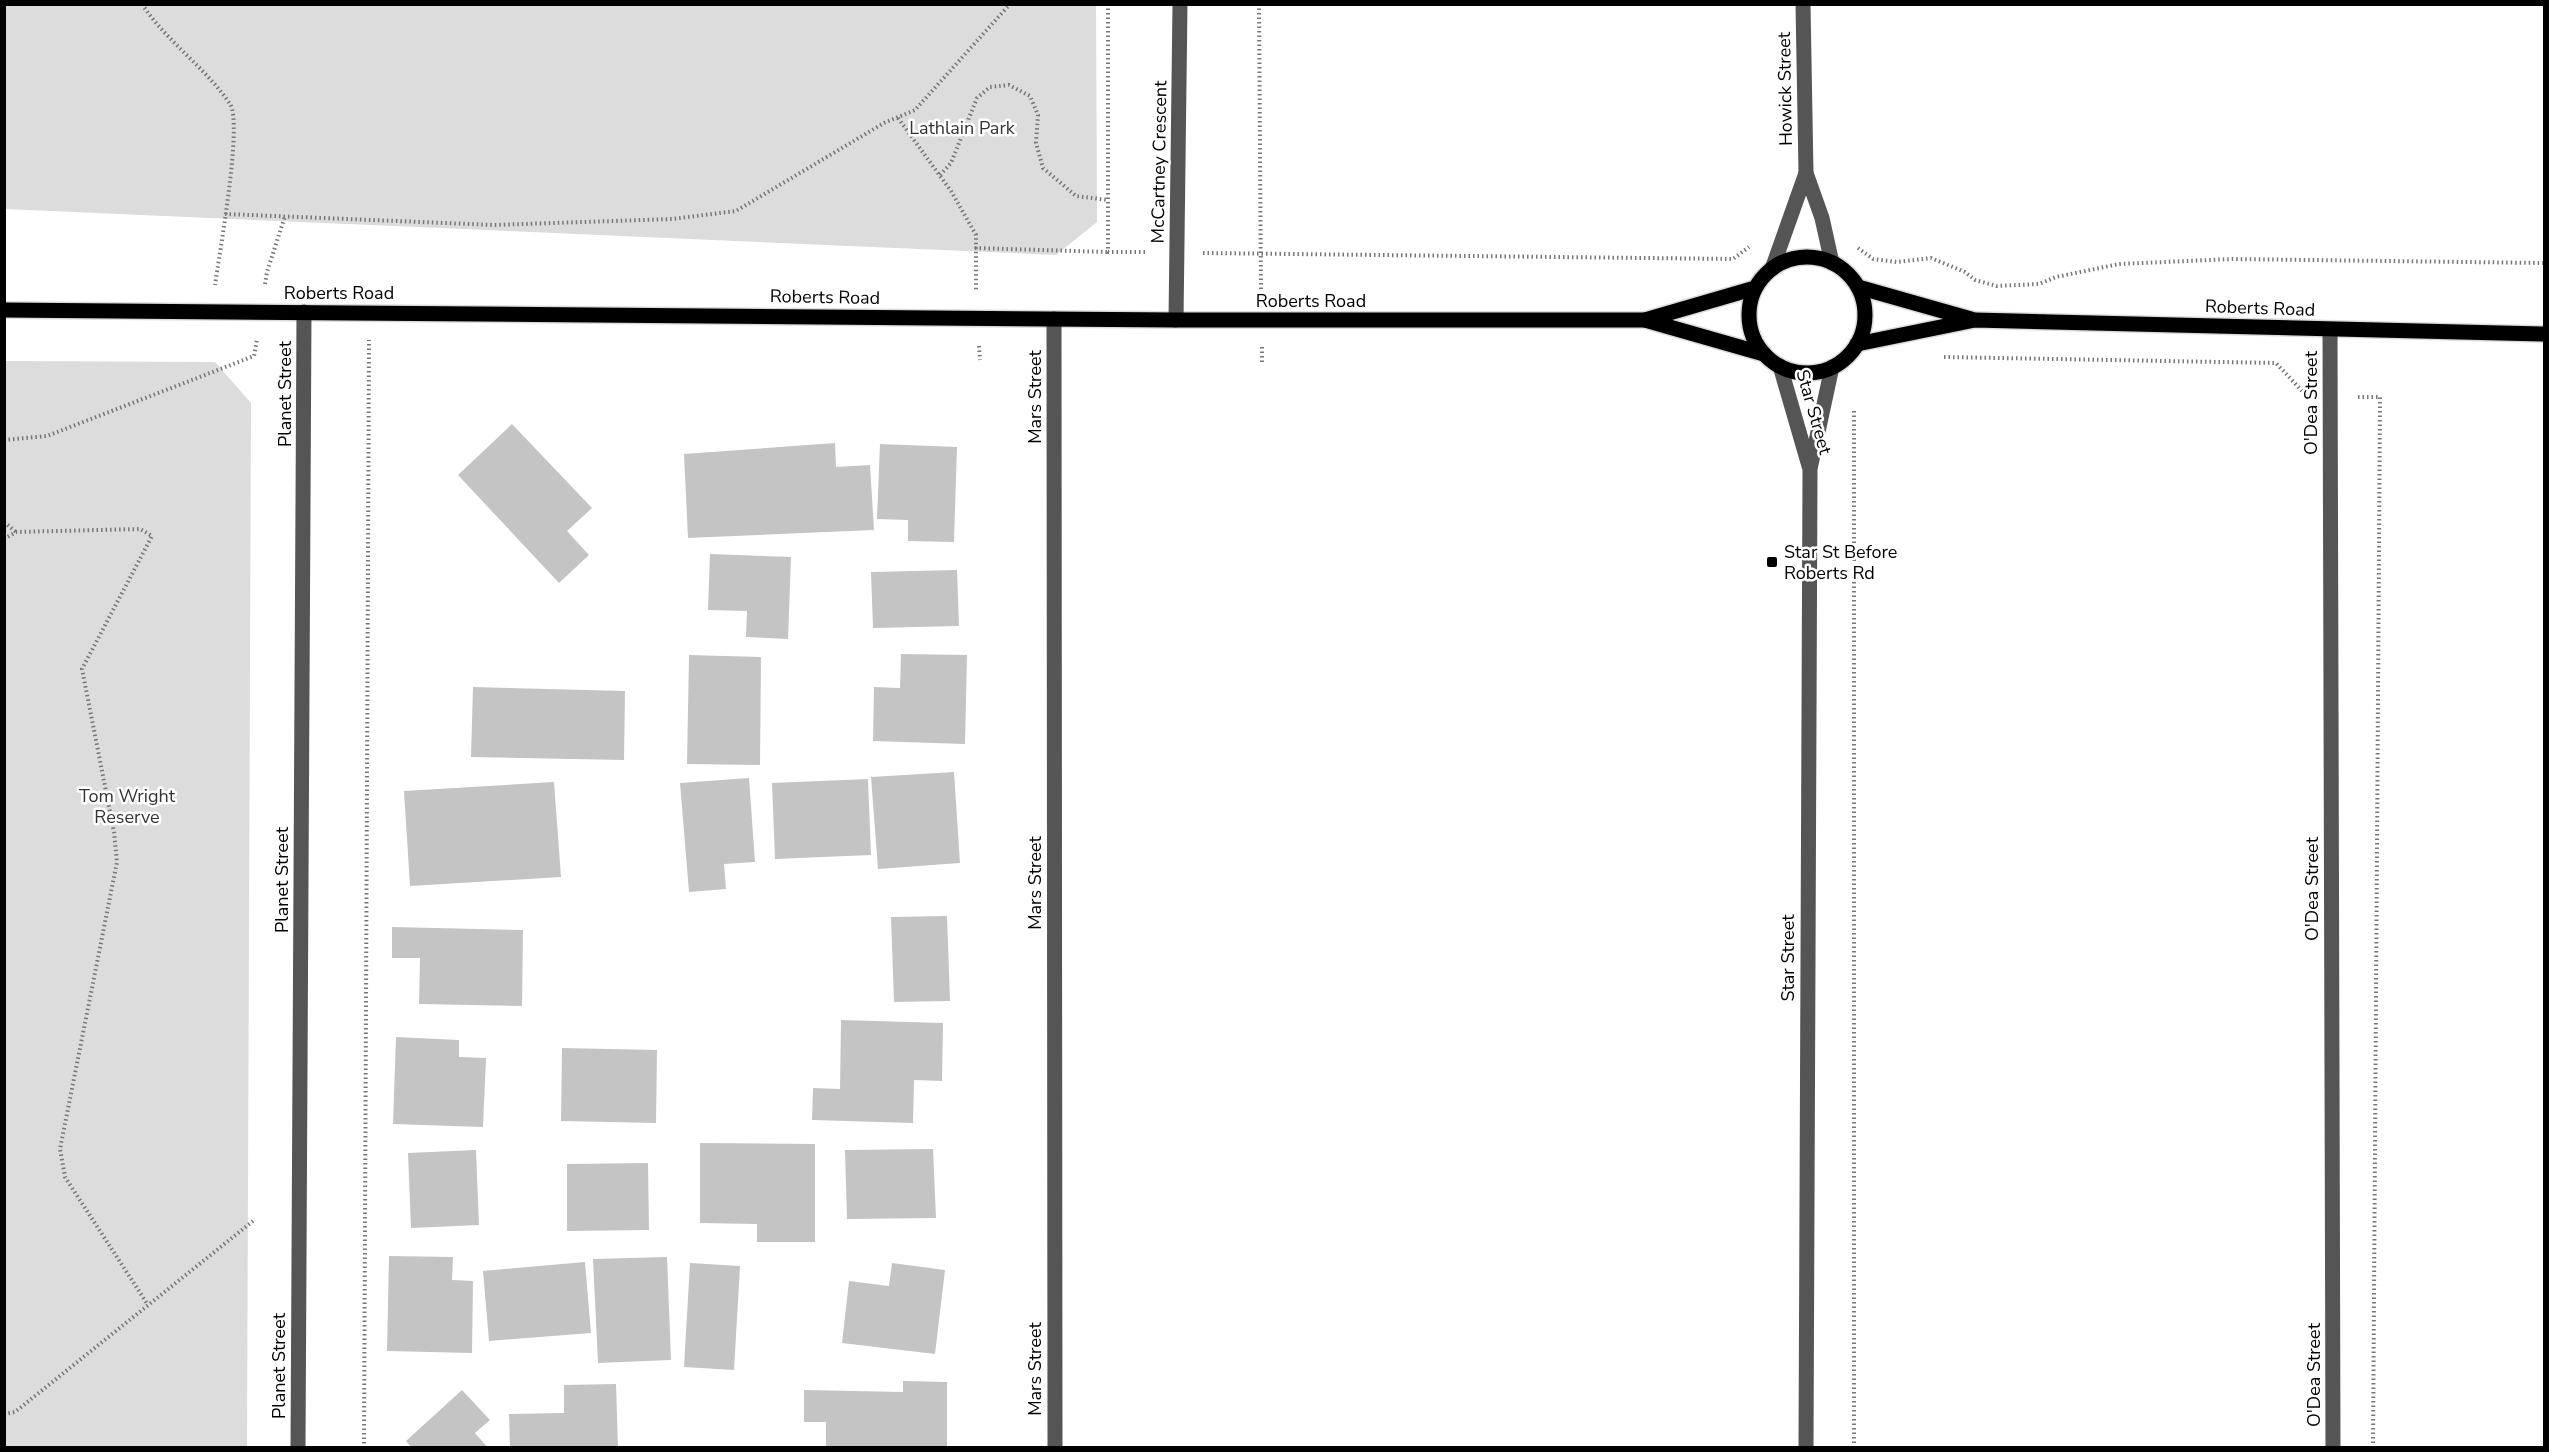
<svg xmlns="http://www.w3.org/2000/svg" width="2549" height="1452" font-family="'Nunito Sans',sans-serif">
<rect width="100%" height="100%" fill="#fff"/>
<g fill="#dcdcdc">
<polygon points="5,4 1096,5 1097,222 1056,255 5,209"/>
<polygon points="5,361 215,362 251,403 247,1447 5,1447"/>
</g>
<g fill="#c4c4c4">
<polygon points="512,424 592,508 567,531 589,555 559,583 458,475"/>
<polygon points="835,443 836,467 870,465 874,530 688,538 684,454"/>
<polygon points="880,444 957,447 954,542 908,541 908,520 877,519"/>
<polygon points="710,554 791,557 788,639 746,637 747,611 708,610"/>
<polygon points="957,570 959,626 873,628 871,572"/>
<polygon points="901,654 967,655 965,744 873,741 874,687 900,688"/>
<polygon points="689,655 761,657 760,765 687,764"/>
<polygon points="473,687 625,691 624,760 471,757"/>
<polygon points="954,772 960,863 878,869 871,777"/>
<polygon points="749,778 755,862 724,864 726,889 689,892 680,783"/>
<polygon points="868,779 871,855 775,859 772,783"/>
<polygon points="554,782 561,877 410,886 404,791"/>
<polygon points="947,916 950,1001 894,1002 891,917"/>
<polygon points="392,927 523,930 522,1006 419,1004 420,958 392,958"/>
<polygon points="841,1020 943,1023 942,1081 914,1080 913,1123 812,1120 813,1088 840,1089"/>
<polygon points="396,1037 459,1040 459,1057 486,1058 483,1127 393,1124"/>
<polygon points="562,1048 657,1050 656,1123 561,1121"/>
<polygon points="700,1143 815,1144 815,1242 757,1242 757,1224 700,1223"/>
<polygon points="933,1149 936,1218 847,1219 845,1150"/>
<polygon points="476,1150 479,1225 411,1228 408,1153"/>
<polygon points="648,1163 649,1230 567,1231 567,1164"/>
<polygon points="389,1256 453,1257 452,1280 473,1281 472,1353 387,1351"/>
<polygon points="667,1257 671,1360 598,1363 593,1259"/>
<polygon points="585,1262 591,1333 489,1341 483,1271"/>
<polygon points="690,1263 740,1266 734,1370 684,1367"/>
<polygon points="892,1263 945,1270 935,1354 842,1343 849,1281 889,1286"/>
<polygon points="903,1381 947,1382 947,1448 826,1448 826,1422 804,1422 804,1390 903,1392"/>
<polygon points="616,1384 618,1448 510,1448 509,1414 564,1413 564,1385"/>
<polygon points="462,1390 490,1420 475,1433 488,1448 412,1448 406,1441"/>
</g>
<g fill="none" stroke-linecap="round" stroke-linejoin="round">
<g stroke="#dbdbdb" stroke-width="18">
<g id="major">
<circle cx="1807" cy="315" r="58"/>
<polyline points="1858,287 1971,319"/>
<polyline points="4,310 1176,320 1645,320 1755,288"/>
<polyline points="1645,320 1764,354"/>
<polyline points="1857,344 1975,320 2544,334"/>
</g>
</g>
<g stroke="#777" stroke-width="4" stroke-dasharray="1.5 3" stroke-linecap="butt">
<path d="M142,4C167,42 205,67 230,104C243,123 219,256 215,285"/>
<polyline points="1108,4 1108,252 1148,252"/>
<polyline points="1259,4 1261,292"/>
<polyline points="898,118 951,191 976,235 976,291"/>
<polyline points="940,175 951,163 977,98 990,87 1009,85 1030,96 1038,115 1036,143 1043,168 1076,196 1108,200"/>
<polyline points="225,214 494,225 672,219 736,211 884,123 915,110 1010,4"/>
<polyline points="975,248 1108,252"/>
<polyline points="1858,248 1873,259 1897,262 1931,258 1965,272 1975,280 1997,286 2039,284 2056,277 2119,264 2232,259 2544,263"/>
<polyline points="1203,253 1733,259 1749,247"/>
<polyline points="265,284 267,272 285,216"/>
<polyline points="979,346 980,360"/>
<polyline points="1262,347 1262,362"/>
<polyline points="1944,357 2276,363 2302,391"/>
<polyline points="2358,397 2380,397 2373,1448"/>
<polyline points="1854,411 1854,1448"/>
<polyline points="4,440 47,436 254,356 257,339"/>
<polyline points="4,522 16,532"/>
<polyline points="4,539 16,532 140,529 152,536 82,669 114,832 117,862 60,1149 65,1177 148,1305"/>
<polyline points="4,1414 15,1412 253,1221"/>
<polyline points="364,1448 369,340"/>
</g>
<g stroke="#555" stroke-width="15">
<polyline points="1803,4 1806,173 1822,218 1832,263"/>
<polyline points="1772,269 1806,173"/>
<polyline points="1054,319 1055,1448"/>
<polyline points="1176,320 1180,4"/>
<polyline points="2330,330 2333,1448"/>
<polyline points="1780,366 1809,466"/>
<polyline points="298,1448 304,312"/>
<polyline points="1806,1448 1810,469 1832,367"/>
</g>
<use href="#major" stroke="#000" stroke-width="15"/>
</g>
<rect fill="#000" stroke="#fff" stroke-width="2" x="1766" y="556" width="12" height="12" rx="3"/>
<g text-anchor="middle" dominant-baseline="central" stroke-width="5" stroke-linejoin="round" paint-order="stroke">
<g font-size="18" fill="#000" stroke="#fff">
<text transform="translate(1785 89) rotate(-91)">Howick Street</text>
<text transform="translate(1159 162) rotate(-89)">McCartney Crescent</text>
<text x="339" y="293">Roberts Road</text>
<text transform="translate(825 297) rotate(1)">Roberts Road</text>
<text x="1311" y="301">Roberts Road</text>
<text transform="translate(2260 308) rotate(2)">Roberts Road</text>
<text transform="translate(285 394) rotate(-90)">Planet Street</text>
<text transform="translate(1035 397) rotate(-90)">Mars Street</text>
<text transform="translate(2311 403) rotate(-90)">O'Dea Street</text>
<text transform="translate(1814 412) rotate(74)">Star Street</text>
<text transform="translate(282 880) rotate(-90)">Planet Street</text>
<text transform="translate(1035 883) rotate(-90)">Mars Street</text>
<text transform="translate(2312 889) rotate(-90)">O'Dea Street</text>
<text transform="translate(1788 958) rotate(-90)">Star Street</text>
<text transform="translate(279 1366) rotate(-90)">Planet Street</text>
<text transform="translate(1035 1369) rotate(-90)">Mars Street</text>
<text transform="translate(2314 1375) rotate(-90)">O'Dea Street</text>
</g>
<g font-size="18" fill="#333" stroke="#fff">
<text x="962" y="128">Lathlain Park</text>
<text x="127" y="796">Tom Wright<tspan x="127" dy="21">Reserve</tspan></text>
</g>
<g font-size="18" fill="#000" stroke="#fff" text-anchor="start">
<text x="1784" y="552">Star St Before<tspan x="1784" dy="21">Roberts Rd</tspan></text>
</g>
</g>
<rect width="2549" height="1452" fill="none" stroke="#000000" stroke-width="12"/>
</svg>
